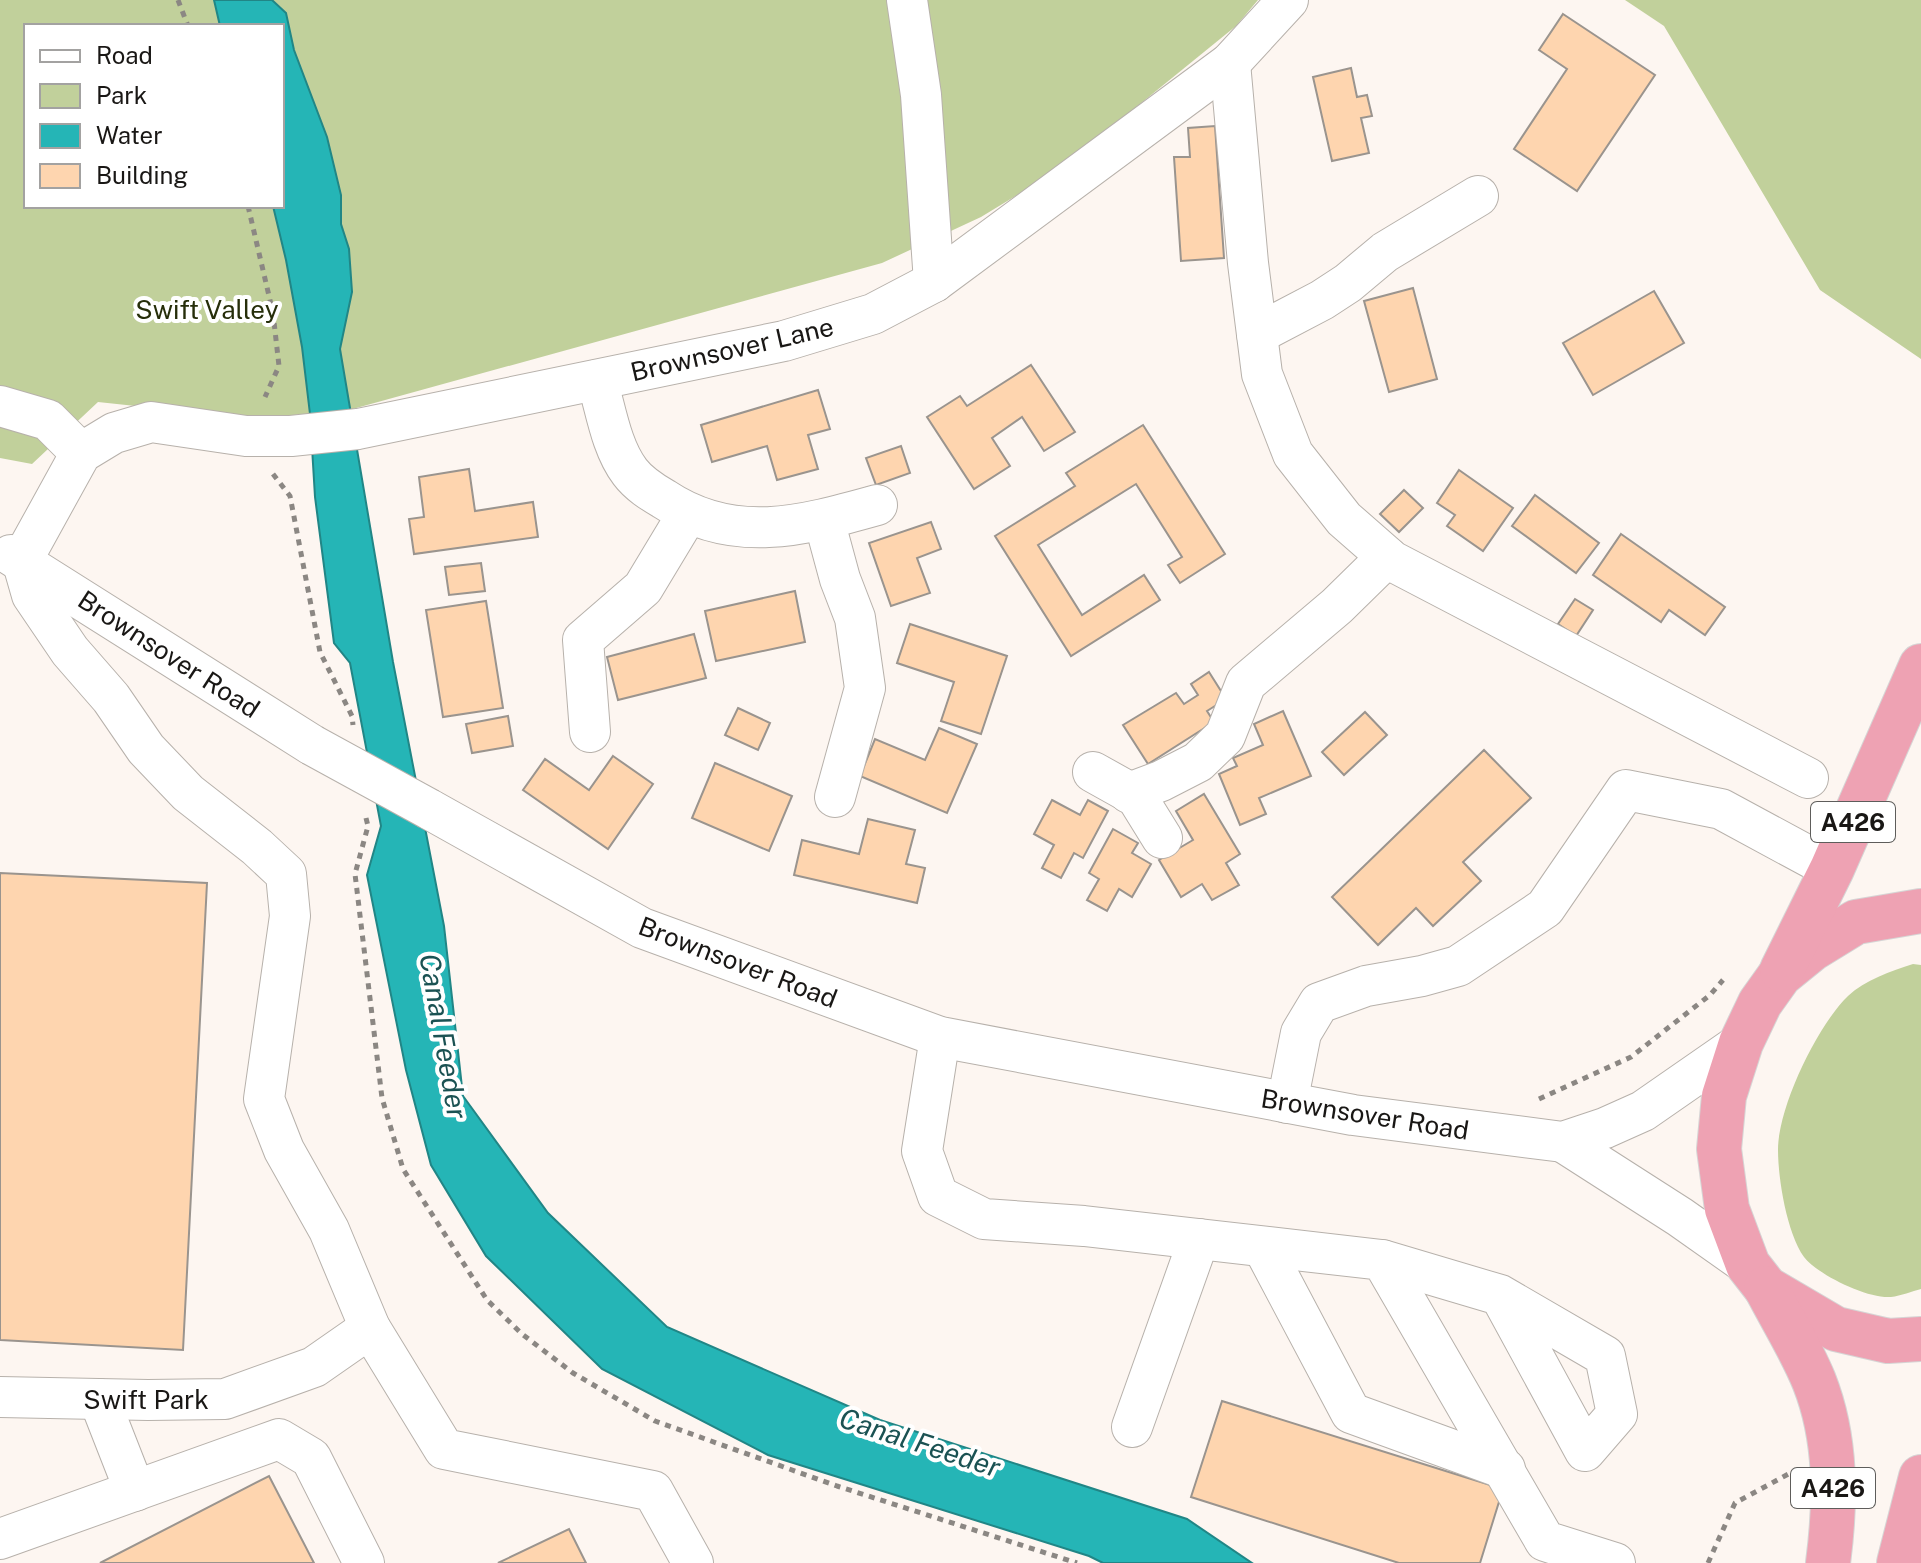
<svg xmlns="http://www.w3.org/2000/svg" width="1921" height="1563" font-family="'Public Sans',sans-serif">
<rect width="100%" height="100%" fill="#fdf6f1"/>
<g fill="#c1d09b">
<polygon points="0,0 235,0 243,26 26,26 26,206 282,206 318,414 239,417 98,402 32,464 0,458"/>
<polygon points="272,0 1258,0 1236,26 1060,169 981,217 882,263 349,410 340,348 352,292 349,249 341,224 341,195 327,137 294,50 286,13"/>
<polygon points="1625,0 1921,0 1921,359 1820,290 1664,26"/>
<path d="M1913,964L1921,965V1289C1912,1291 1901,1296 1891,1297C1868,1299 1818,1275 1804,1257C1787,1233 1778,1179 1778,1150C1778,1107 1817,1026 1848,996C1865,980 1891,971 1913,964Z"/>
</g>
<polygon fill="#25b5b6" stroke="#218686" stroke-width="2" points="214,0 272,0 286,13 294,50 327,137 341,195 341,224 349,249 352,292 340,349 393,662 444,926 463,1096 548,1213 667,1327 880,1420 1187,1519 1252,1563 1103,1563 1089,1556 768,1455 602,1369 486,1256 431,1165 406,1070 367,875 381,826 350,663 334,643 315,497 310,414 302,347 286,260 273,206 282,206 282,26 220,26"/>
<g fill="#fed5af" stroke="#9a948e" stroke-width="2">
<polygon points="1563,14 1655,75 1577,191 1514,149 1567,69 1539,50"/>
<polygon points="1351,68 1357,97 1367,95 1372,116 1361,118 1369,153 1332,161 1313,77"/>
<polygon points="1215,126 1224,258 1181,261 1174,157 1190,157 1188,128"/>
<polygon points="1413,288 1437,379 1389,392 1364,301"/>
<polygon points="1654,291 1684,343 1593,395 1563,343"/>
<polygon points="1031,365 1075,432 1044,451 1022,417 992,438 1010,466 974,489 927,417 960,396 967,406"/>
<polygon points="818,390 830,429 808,435 818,469 777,480 767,446 712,462 701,425"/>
<polygon points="1143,425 1225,554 1180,583 1168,565 1182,557 1136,484 1038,545 1082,615 1144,575 1160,600 1071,656 995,536 1075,486 1066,473"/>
<polygon points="901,446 910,473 876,485 866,458"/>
<polygon points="469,469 475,511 533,502 538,537 414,554 409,519 424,517 419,477"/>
<polygon points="1459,470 1513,508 1483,551 1447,526 1455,515 1437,503"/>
<polygon points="1404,490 1423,508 1399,532 1380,514"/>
<polygon points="1535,495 1599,543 1576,573 1512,526"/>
<polygon points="931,522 941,549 917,558 930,593 891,606 869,543"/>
<polygon points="1621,534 1725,607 1705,635 1669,610 1661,622 1593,575"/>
<polygon points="481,563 485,591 449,595 445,567"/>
<polygon points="795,591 805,642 716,661 705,611"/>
<polygon points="1575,599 1593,610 1576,636 1558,624"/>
<polygon points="486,601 503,708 443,717 426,610"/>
<polygon points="910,624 1007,656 981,734 941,721 954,682 897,663"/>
<polygon points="694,634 706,678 618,700 607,657"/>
<polygon points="1209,672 1226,699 1207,711 1214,722 1148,764 1123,725 1176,693 1184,704 1198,695 1191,684"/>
<polygon points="738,708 770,723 758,750 725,735"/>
<polygon points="1283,711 1311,776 1259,798 1266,814 1240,825 1219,774 1237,766 1233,758 1263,745 1254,724"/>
<polygon points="1365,712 1387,735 1344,775 1322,752"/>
<polygon points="508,716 513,746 472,753 466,724"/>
<polygon points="939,728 977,744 947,813 860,776 875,739 925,760"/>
<polygon points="1484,750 1531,798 1463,862 1481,881 1433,926 1416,908 1378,945 1332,897"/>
<polygon points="613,756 653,784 608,849 523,790 545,759 589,790"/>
<polygon points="715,763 792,796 769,851 692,818"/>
<polygon points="1204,794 1240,854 1226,863 1239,885 1212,900 1202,884 1181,897 1159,860 1193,840 1176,811"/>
<polygon points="1052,800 1080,815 1088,800 1108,811 1083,858 1074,853 1061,878 1042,868 1054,845 1034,834"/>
<polygon points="868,819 915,830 906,864 925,868 917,903 794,875 802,840 859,854"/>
<polygon points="1113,829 1138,843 1132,853 1151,864 1132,897 1119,889 1107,911 1087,900 1099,879 1089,873"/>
<polygon points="0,873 207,883 183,1350 0,1340"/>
<polygon points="1222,1401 1503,1489 1480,1563 1399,1563 1191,1497"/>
<polygon points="269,1476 314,1563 100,1563"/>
<polygon points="569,1529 586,1563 498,1563"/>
</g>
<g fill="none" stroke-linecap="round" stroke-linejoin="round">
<g stroke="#b7b1ab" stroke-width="42">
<g id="minor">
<polyline points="907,0 921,95 934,282"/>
<polyline points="1230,63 1248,263 1262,374 1293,454 1344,519 1392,561 1808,778"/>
<polyline points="1257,334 1322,300 1348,283 1385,252 1478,196"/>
<path d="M597,380C606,410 611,447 630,472C639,484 652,492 664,499C733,545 802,526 877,505"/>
<polyline points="0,406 48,420 81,453"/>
<polyline points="824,520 840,579 855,618 865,688 835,797"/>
<polyline points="11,555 312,745"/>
<polyline points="22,560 81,453 114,433 151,422 246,436 291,436 358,429 784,341 873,314 934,282 1230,63 1288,0"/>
<polyline points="22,560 32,595 70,651 111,698 146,749 188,793 257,847 286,874 290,916 264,1099 284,1150 329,1230 370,1328 444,1449 653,1491 693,1563"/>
<polyline points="590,732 583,640 643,588 687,515"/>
<polyline points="1093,772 1136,796 1162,838"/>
<polyline points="1129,793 1161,781 1198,762 1225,736 1246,683 1337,606 1387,557"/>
<polyline points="429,809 642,928 940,1037 1353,1115 1563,1142 1605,1128 1643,1111 1741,1043"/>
<polyline points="940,1037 922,1151 938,1196 984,1219 1084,1226 1382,1260 1545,1541 1615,1563"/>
<polyline points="1287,1103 1301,1033 1319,1003 1366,986 1422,976 1458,966 1545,908 1626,790 1721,809 1832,869"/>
<polyline points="1563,1142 1680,1217 1748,1265"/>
<polyline points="1263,1247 1351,1413 1505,1469"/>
<polyline points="1382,1260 1500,1295 1605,1356 1617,1414 1585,1451 1500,1295"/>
<polyline points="0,1397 148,1400 225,1399 314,1367 370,1328"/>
<polyline points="99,1399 135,1491"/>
<polyline points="1132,1427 1199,1239"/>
<polyline points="0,1539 279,1439 311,1458 364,1563"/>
</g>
</g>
<g stroke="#d6d5d5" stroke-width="46">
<g id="highway">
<polyline points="1921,911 1856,922 1812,949 1780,975 1760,1003 1741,1043 1724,1096 1719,1149 1727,1209 1748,1265 1766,1288 1836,1329 1888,1341 1921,1339"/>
<polyline points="1782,970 1832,869 1921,666"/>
<path d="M1766,1288C1782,1319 1801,1349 1814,1381C1837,1439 1836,1502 1828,1563"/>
<polyline points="1899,1563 1921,1477"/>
</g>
</g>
<g stroke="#8b8783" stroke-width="5" stroke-dasharray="6 6" stroke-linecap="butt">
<polyline points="178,0 188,26"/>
<polyline points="248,206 273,313 279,366 265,397"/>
<polyline points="273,474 290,496 320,652 352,716 353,725"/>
<polyline points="366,818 368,826 355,874 382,1098 403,1169 487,1300 522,1334 573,1373 655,1421 837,1486 1077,1563"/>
<polyline points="1539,1099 1631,1057 1710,995 1723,980"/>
<polyline points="1708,1563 1735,1503 1792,1472"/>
</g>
<use href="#minor" stroke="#fff" stroke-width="40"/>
<use href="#highway" stroke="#eea2b3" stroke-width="44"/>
<g stroke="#b7b1ab" stroke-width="42" stroke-linecap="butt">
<polyline id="minor-bridge" points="312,745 429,809"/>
</g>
<use href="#minor-bridge" stroke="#fff" stroke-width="40"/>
</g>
<g text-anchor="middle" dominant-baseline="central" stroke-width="8" stroke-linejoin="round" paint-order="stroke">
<g fill="#fff" stroke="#5e5d5b" stroke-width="2">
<rect x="1811" y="802" width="84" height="40" rx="6"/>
<rect x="1791" y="1468" width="84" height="40" rx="6"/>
</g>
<g font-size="24" font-weight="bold" fill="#191715">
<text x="1853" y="822">A426</text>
<text x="1833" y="1488">A426</text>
</g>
<g font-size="26" fill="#262e0a" stroke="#fff">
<text x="207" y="309">Swift Valley</text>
</g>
<g font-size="26" fill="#191715" stroke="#fff">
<text transform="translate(732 349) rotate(-13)">Brownsover Lane</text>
<text transform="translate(169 654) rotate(33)">Brownsover Road</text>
<text transform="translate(738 962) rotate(21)">Brownsover Road</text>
<text transform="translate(1365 1114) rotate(9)">Brownsover Road</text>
<text x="146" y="1399">Swift Park</text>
</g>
<g font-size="28" font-style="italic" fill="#1b5253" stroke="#fff">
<text transform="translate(444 1036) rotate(80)">Canal Feeder</text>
<text transform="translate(920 1442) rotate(18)">Canal Feeder</text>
</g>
</g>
<rect x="24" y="24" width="260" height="184" fill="#ffffff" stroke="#a3a2a1" stroke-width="2"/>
<rect x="40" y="50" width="40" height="12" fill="#ffffff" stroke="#a3a2a1" stroke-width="2"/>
<text x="96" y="64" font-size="24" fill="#191715">Road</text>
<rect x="40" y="84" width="40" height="24" fill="#c1d09b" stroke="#a3a2a1" stroke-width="2"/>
<text x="96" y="104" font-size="24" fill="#191715">Park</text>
<rect x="40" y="124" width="40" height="24" fill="#25b5b6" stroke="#a3a2a1" stroke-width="2"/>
<text x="96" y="144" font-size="24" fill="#191715">Water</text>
<rect x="40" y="164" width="40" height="24" fill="#fed5af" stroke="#a3a2a1" stroke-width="2"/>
<text x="96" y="184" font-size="24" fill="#191715">Building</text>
</svg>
